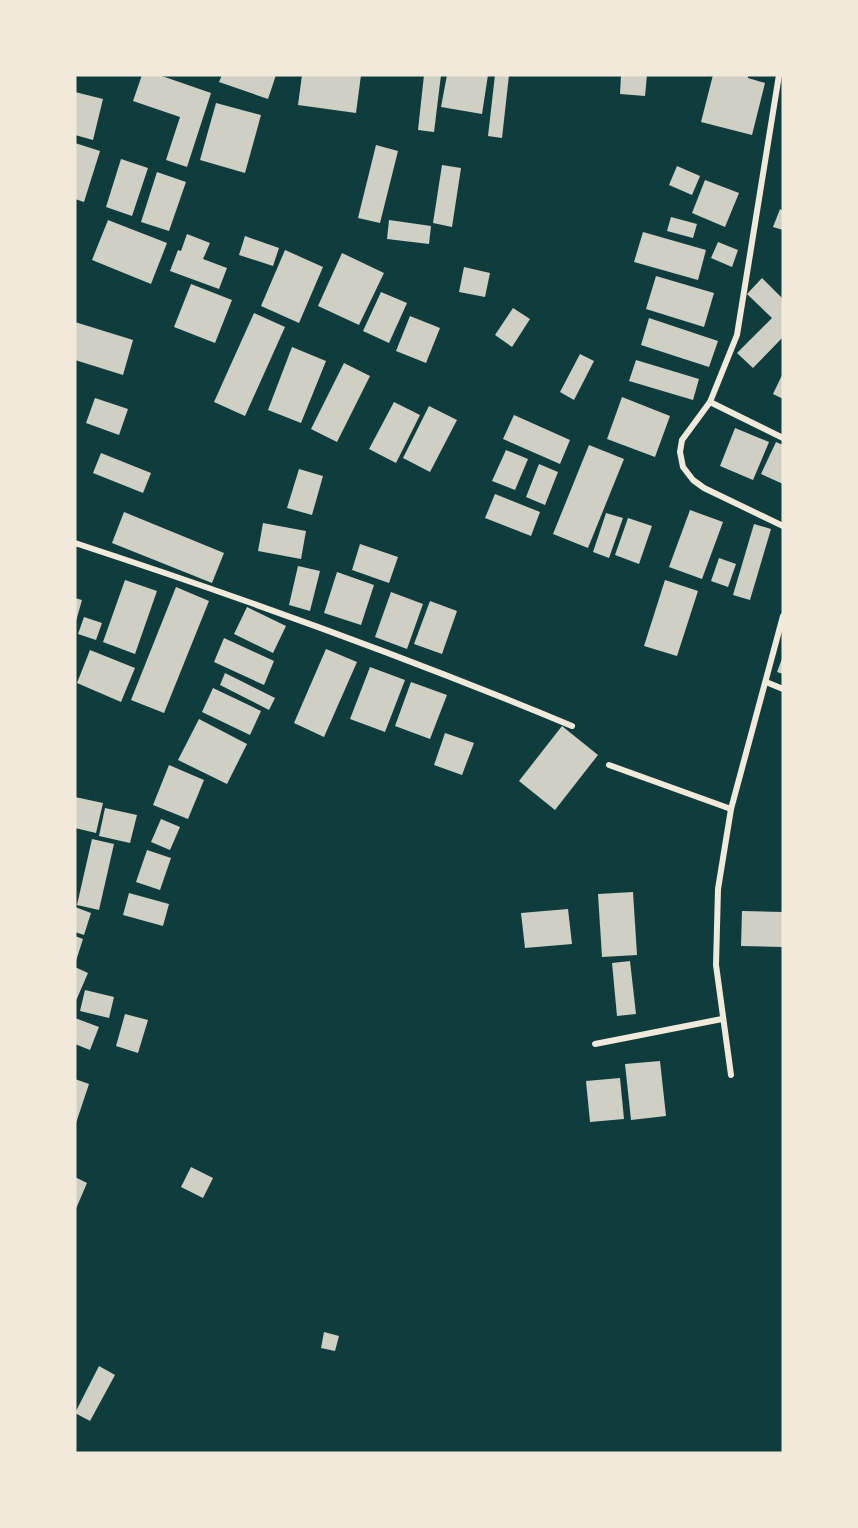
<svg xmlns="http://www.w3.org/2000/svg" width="858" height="1528" font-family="'IBM Plex Serif',serif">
<rect width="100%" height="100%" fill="#0f3d3e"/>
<g fill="#cfcfc3">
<polygon points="142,75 159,75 211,93 187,167 166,160 180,117 133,101"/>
<polygon points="222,75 276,75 268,99 219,82"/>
<polygon points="302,75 361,75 356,113 298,105"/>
<polygon points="424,75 441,75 434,132 418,130"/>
<polygon points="447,75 488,75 482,114 441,107"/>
<polygon points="495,75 509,75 502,138 488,136"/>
<polygon points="621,75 647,75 645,96 620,94"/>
<polygon points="713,75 748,75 748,78 765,83 752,135 701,122"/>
<polygon points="75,92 103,99 93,140 75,135"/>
<polygon points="216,103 261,115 245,173 200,160"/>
<polygon points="75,143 100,151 84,202 75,199"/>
<polygon points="376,145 398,151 380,223 358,218"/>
<polygon points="121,159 148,168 132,216 106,207"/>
<polygon points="442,165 461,168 452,227 433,223"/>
<polygon points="677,166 700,176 692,195 669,185"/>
<polygon points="157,172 186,182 169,231 141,222"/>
<polygon points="705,180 739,193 725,227 692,213"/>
<polygon points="780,209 783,211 783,230 773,227"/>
<polygon points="671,217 697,224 693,238 667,231"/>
<polygon points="108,220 167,243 151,284 92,260"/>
<polygon points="389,220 431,226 429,244 387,239"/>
<polygon points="643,232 706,250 698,280 634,262"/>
<polygon points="187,234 210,243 203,259 227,268 219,289 170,271 178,250 181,251"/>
<polygon points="245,236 279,248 273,266 239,255"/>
<polygon points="718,242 738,250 732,267 711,258"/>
<polygon points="285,250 323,267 299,323 261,306"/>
<polygon points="342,253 384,273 359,325 318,306"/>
<polygon points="464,267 490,273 485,297 459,292"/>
<polygon points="656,276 714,293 704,327 646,309"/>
<polygon points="762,278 783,299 783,337 753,368 737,353 772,318 747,294"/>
<polygon points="191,284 232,300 215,343 174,327"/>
<polygon points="381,292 407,303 389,343 363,331"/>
<polygon points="513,308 530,319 512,347 495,335"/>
<polygon points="254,313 285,327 245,416 214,402"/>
<polygon points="410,316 440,328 426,363 396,351"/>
<polygon points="649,318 718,341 709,367 641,345"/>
<polygon points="75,322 133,340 123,375 75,360"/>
<polygon points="292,347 326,361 301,423 268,410"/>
<polygon points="580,354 594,361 574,400 560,392"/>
<polygon points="636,360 699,379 693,400 629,381"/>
<polygon points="344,363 370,376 337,442 311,429"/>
<polygon points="783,373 783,399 773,394"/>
<polygon points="622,397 670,416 655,457 607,439"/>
<polygon points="95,398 128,409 119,435 86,423"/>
<polygon points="394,402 420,415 396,463 369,449"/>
<polygon points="429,406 457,420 430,472 403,458"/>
<polygon points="514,415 570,440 560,464 503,439"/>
<polygon points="735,428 769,442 753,480 720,466"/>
<polygon points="776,442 783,445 783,484 761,474"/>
<polygon points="589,445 624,459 588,548 553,534"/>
<polygon points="506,450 528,459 515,490 492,481"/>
<polygon points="101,453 151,473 143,493 93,473"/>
<polygon points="539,464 558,472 545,505 526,497"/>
<polygon points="299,469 323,476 312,515 287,508"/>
<polygon points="495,494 540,512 531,536 485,518"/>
<polygon points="690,510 723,522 702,579 669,567"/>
<polygon points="124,512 224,553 212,583 112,543"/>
<polygon points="606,513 623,518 609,558 593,552"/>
<polygon points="628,518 652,526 639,564 615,555"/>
<polygon points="263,523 306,531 301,559 258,551"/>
<polygon points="754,524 771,529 750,600 733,595"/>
<polygon points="360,544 398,557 389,583 352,570"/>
<polygon points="719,558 736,564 728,587 711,581"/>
<polygon points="298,566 320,571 310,611 289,605"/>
<polygon points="337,572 374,585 361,625 324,613"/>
<polygon points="125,580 157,591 135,654 103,642"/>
<polygon points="665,580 698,591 677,656 644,646"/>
<polygon points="176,587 209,601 164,713 131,700"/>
<polygon points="391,592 423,604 407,649 375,637"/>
<polygon points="75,598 82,600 76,621 75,621"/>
<polygon points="430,601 457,611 442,654 414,644"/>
<polygon points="247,607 286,626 273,653 234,634"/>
<polygon points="84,617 102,623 96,640 78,634"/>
<polygon points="224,638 274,661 264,685 214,662"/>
<polygon points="326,649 357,662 324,737 294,723"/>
<polygon points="90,650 135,668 121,702 77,683"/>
<polygon points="783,656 783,674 777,672"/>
<polygon points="370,667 405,680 385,732 350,719"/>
<polygon points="225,673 275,698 269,710 220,685"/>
<polygon points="411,682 447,695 430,739 395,726"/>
<polygon points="213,688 261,711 250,735 202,712"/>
<polygon points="199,719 247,744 227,784 178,760"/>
<polygon points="562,726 598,755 555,810 519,781"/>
<polygon points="445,733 474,743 462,775 434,765"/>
<polygon points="169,765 204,780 188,819 153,805"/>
<polygon points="75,797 103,803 96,833 75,828"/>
<polygon points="105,808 137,815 130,843 99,836"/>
<polygon points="161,819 180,827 170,850 151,842"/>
<polygon points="92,839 114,844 99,910 77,905"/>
<polygon points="147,850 171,858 160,890 136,882"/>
<polygon points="633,892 637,955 602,957 598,894"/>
<polygon points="129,893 169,904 163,926 123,915"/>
<polygon points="75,907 91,913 84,935 75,932"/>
<polygon points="568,909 572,944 525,948 521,913"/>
<polygon points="742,911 783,912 783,947 741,946"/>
<polygon points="75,936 83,939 76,961 75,961"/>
<polygon points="630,961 636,1014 617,1016 612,963"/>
<polygon points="75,967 88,973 75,1003"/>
<polygon points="85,990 114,997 109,1018 80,1011"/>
<polygon points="125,1014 148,1020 138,1053 116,1046"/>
<polygon points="75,1018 99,1027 90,1050 75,1044"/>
<polygon points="660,1061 666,1116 631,1120 625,1064"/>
<polygon points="620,1078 624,1119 590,1122 586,1081"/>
<polygon points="75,1079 89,1084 75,1126"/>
<polygon points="191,1167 213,1178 203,1198 181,1187"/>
<polygon points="75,1177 87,1183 75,1211"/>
<polygon points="324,1332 339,1336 335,1351 321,1348"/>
<polygon points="99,1366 115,1375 90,1421 75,1413"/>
</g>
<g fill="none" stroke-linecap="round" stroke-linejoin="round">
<g stroke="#f1e9da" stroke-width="6">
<polyline points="779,75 737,335 710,402 682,440 680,452 683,467 693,480 704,488 783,526"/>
<polyline points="710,402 783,438"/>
<path d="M75,543C243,598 409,658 572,726"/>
<polyline points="766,682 783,689"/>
<polyline points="609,765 731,809"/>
<polyline points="595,1044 722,1019"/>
<polyline points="731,1075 716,965 718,889 731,809 783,616"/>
</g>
</g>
<rect width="858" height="1528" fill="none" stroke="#f1e9da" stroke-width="153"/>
</svg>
